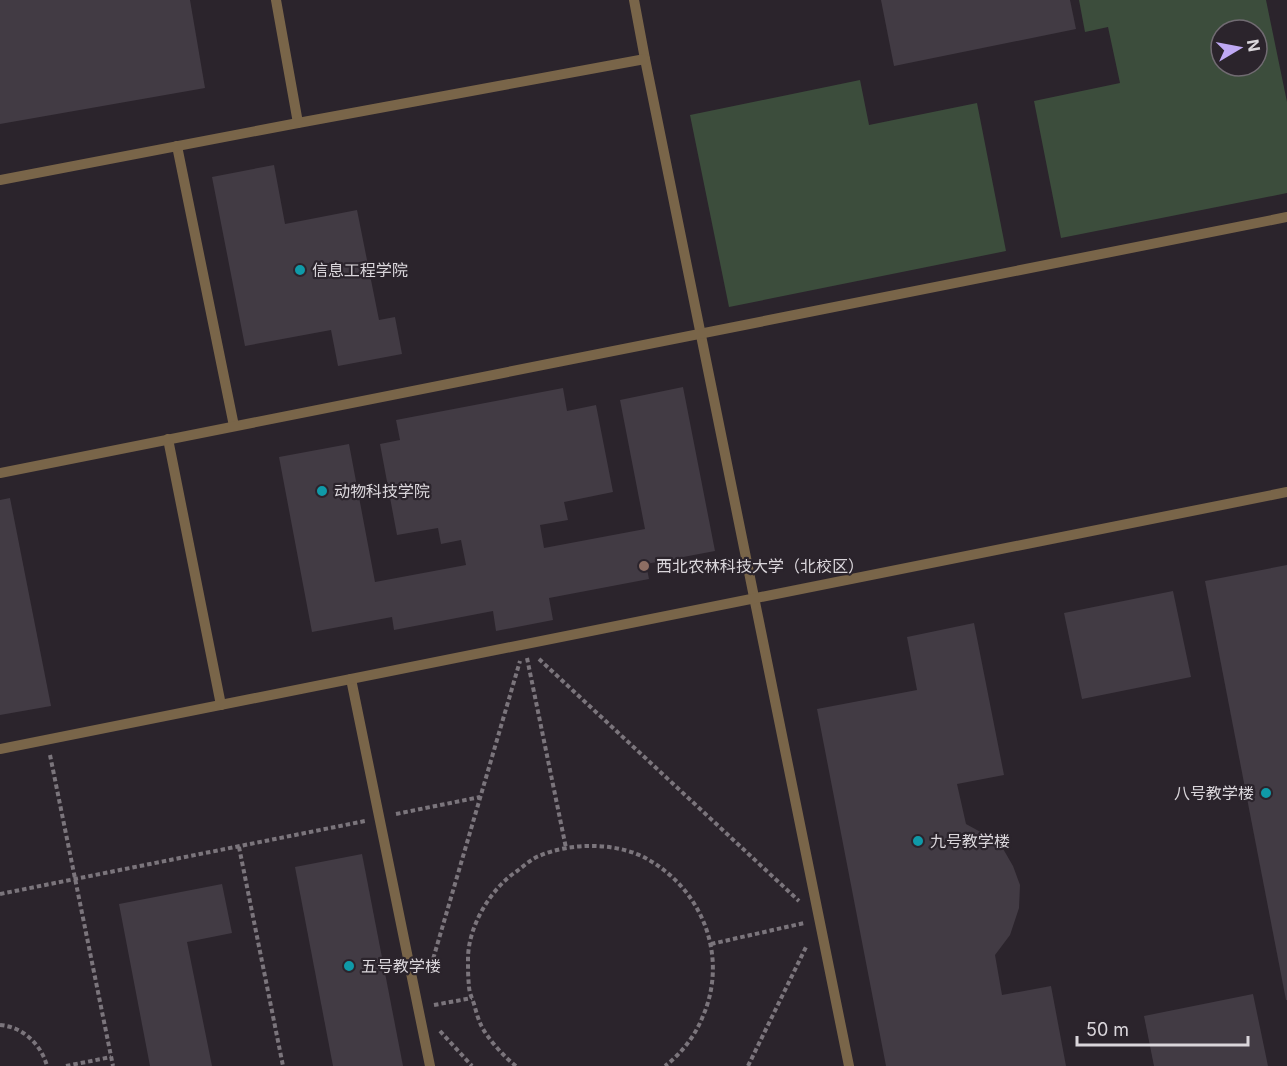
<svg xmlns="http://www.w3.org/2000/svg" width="1287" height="1066" font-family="Inter,'Noto Sans SC',sans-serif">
<rect width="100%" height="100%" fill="#2b242c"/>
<g fill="#3c4d3c" fill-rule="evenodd">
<path d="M1079,0H1266L1287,102V193L1061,238L1034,101L1120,83L1108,27L1085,32ZM1221,30H1257V66H1221Z"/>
<polygon points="860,80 869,125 977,103 1006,251 729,307 690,115"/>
</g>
<g fill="#423b44">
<polygon points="0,0 190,0 205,88 0,124"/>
<polygon points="881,0 1070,0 1076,29 894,66"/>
<polygon points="274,165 285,224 357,210 379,320 395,317 402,354 338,366 331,330 245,346 212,177"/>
<polygon points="683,387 715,551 646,564 649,579 549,598 553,620 496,631 493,611 394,630 392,617 312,632 279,457 349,444 375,582 466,565 461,540 441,544 438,528 397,535 380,444 400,440 396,420 563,388 567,411 596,405 613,492 564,502 568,520 540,525 544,548 645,529 620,400"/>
<polygon points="10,498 51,706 0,715 0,500"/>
<polygon points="1287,565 1287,1000 1286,1000 1205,581"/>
<polygon points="1173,591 1191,677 1082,699 1064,613"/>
<polygon points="974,623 1004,775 957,784 966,824 986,835 1002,847 1013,866 1020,885 1019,908 1010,935 995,955 1002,995 1051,986 1066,1066 886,1066 817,709 917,690 907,637"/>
<polygon points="362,854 403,1066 333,1066 295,867"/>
<polygon points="222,884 232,933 187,942 212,1066 150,1066 119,904"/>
<polygon points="1253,994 1268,1066 1154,1066 1144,1016"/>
</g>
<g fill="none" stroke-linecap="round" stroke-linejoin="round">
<g stroke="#7b757c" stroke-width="4" stroke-dasharray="4.5 3" stroke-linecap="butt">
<polyline points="527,658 566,848"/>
<polyline points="539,659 799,901"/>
<polyline points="50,755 113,1066"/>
<polyline points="396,814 480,797"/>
<polyline points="239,847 283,1066"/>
<polyline points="0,894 365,821"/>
<polyline points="711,944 804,923"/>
<polyline points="429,973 520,661"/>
<polyline points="434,1005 472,998"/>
<path d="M0,1025C23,1027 41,1044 47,1066"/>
<polyline points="440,1031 472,1066"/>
<polyline points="66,1066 111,1057"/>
<path d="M516,1066C505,1058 487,1038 481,1025C478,1019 476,1011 474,1004C472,998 469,992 469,986C468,978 468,968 468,959C468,927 490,889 517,871C524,866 531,859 539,856C571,842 619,842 649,860C704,892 728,958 703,1016C695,1036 682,1053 665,1066"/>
<polyline points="748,1066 807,945"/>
</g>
<g stroke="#796549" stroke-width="10">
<polyline points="276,0 298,123"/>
<polyline points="634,0 645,59 849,1066"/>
<polyline points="177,146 234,426"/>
<polyline points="0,180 298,123 645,59"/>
<polyline points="168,439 221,705"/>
<polyline points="0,473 1287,217"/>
<polyline points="351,679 430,1066"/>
<polyline points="0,749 1287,492"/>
</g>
</g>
<g fill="#0f9aa8" stroke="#2b242c" stroke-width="2">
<circle cx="300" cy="270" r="6"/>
<circle cx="322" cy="491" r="6"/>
<circle cx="1266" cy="793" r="6"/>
<circle cx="918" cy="841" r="6"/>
<circle cx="349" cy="966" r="6"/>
</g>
<circle fill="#8d6e63" stroke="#2b242c" stroke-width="2" cx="644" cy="566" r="6"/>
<g text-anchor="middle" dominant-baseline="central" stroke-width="4.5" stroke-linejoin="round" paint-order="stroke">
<g font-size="16" fill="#dad6db" stroke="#2b242c" text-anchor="start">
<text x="312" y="270">信息工程学院</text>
<text x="334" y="491">动物科技学院</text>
<text x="656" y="566">西北农林科技大学（北校区）</text>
<text x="1254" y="793" text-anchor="end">八号教学楼</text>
<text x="930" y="841">九号教学楼</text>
<text x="361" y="966">五号教学楼</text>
</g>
</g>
<g transform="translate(1239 48) rotate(80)"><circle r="28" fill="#2b242c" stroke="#716b72" stroke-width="1.5"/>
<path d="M0-4.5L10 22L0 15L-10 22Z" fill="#bfa9f4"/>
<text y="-9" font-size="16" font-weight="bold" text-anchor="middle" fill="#dad6db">N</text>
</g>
<path d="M1077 1036v9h171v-9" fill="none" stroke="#dad6db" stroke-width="3"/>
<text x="1086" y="1036" font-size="18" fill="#dad6db" stroke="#2b242c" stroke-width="4.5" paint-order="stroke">50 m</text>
</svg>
